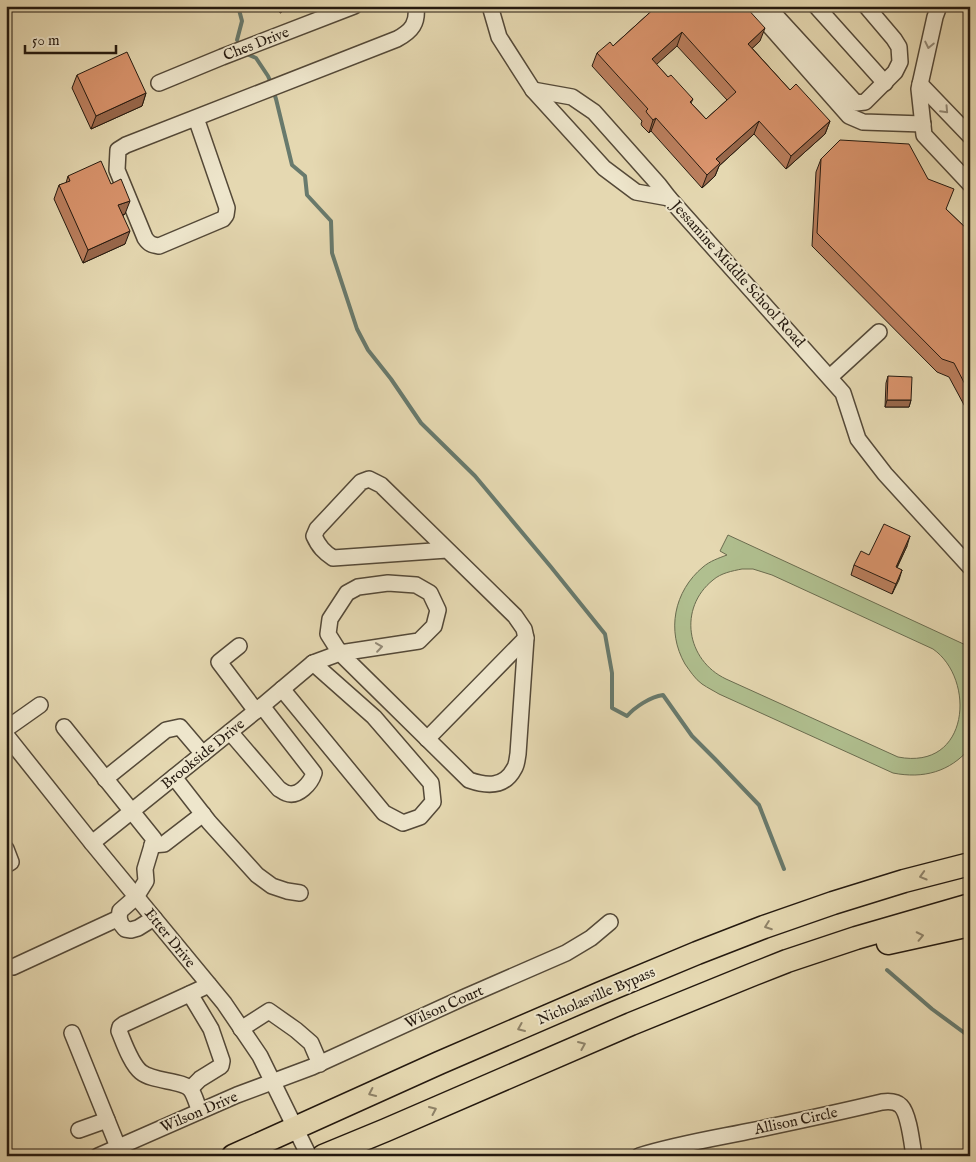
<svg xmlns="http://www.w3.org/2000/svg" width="976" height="1162" font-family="'IM FELL English',serif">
<rect width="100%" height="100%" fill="#e5d8b1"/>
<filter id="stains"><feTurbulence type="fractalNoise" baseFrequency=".004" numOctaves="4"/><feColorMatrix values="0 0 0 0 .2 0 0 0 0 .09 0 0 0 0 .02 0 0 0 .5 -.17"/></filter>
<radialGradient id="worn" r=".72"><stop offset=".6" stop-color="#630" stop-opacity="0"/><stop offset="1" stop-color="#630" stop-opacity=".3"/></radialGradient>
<path fill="#b0bf8f" stroke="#6a6c4f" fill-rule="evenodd" d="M728,535L970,647V748C950,772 923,779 893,773L719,694C714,691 708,688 702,684C695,679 690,671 685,664C666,631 674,591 703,567C710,561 719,558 727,555L720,551ZM742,569H753L772,575L933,649C976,679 970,771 898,757L726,679C686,660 678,608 713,580C721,573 732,571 742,569Z"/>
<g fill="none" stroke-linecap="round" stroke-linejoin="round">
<g stroke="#687a6d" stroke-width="4">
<polyline points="237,40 242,21 238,6"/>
<polyline points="249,55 256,58 268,76 271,83"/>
<path d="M273,90L276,99L292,165L305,176L307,195L331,221L332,253L357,329L368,350L391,379L421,423L475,476L551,567L605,634L612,673V708L627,716C635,707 650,697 663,695L692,736L715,759L759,805L784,869"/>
<polyline points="887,970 932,1009 970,1037"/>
</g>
<g stroke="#544938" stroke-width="18">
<g id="minor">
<polyline points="490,6 499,37 533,90 604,168 636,192 669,198 843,393 858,439 885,474 970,567"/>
<polyline points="752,6 849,116 863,122 923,124"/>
<polyline points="767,6 856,103 865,102 895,72 900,62 899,47 894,39 866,6"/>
<polyline points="816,6 885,83"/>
<polyline points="939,6 935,17 919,89 924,135 970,184"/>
<polyline points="159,83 222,57 354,6"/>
<polyline points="920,84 970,136"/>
<polyline points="533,90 572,97 594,112 659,185 669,198"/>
<path d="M196,118L227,208L226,215L223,219L159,246C152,245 149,244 145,238L117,170L118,150L126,145L397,39C412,31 418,23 416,6"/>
<polyline points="830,377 879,332"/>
<polyline points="239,646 219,662 256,711"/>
<polyline points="282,689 384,813 403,823 420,817 433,802 431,783 374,717 313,663"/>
<polyline points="64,727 154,839 145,869 146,881 136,897 120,911 119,918 121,924 125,929 131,930 138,928 154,918"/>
<polyline points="6,729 40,705"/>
<path d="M230,732L279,789C281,790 283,792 286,793C298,798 311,783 314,773L262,706"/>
<polyline points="6,735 92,843 224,1003 260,1056 309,1156"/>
<polyline points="427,739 526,638"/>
<polyline points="174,777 209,822 257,875 272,886 287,891 300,893"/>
<polyline points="105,779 166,730 180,727 203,754"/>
<path d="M92,843L127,815L262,706L313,663L340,653L419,641L434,626L438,610L430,593L416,585L388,583L358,587L347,593L330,619L328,634L340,653L469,780C486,786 504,788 514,769C517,765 517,759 518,754L526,638L524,629L515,616L381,485L369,479L361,482L317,529L314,536C319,547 324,552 333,558L447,550"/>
<polyline points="152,845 164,844 203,814"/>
<polyline points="6,849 11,862 6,865"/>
<polyline points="13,967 119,918"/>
<polyline points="241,1029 269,1011 296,1030 311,1043 320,1064"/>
<polyline points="72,1033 118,1147"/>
<polyline points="190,1089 200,1079 221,1066 222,1061 211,1029 190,994"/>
<path d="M200,1111C197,1105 195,1096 191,1090C184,1080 153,1082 141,1072C131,1064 124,1043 119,1031L120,1027L124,1024L209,985"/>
<polyline points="79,1130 107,1120"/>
<polyline points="98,1156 237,1095 312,1067 465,997 566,953 591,938 610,922"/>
<path d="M639,1156C677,1144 716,1138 755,1130C798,1121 840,1112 882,1102C889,1101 896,1101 901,1106C909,1114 912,1144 914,1156"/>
</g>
</g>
<g stroke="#24190f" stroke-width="25">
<g id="highway">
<polyline points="888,943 970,925"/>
<polyline points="233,1156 439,1063 601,993 697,953 764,927 833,903 904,881 970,864"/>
<polyline points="323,1156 386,1130 631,1024 754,974 787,961 856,938 970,905"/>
</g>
</g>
<use href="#minor" stroke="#eee6cc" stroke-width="15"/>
<use href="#highway" stroke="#e5d8b1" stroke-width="22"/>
</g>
<g fill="#bb7f5e" stroke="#24190f" fill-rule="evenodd">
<polygon points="277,6 291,6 280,13"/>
<path d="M657,6L760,41L752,48L790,90L830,121L825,134L786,169L754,134L719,166L715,176L702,188L651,131L649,133L642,126L641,124L642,121L592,66L597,53L613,46ZM677,46L727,100L706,119L691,103L693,99L668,77L656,64Z"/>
<polygon points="77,75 146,93 142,106 91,129 72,88"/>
<polygon points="821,159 928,179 946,209 970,232 970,416 949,377 937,372 812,246 816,172"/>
<polygon points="68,176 125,214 123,215 125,244 83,263 54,199 59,185 66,183"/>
<polygon points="888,376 911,400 909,407 885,407 886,383"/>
<polygon points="907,546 897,568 902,570 892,594 851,575 854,565 869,555"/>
</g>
<g fill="#99684c" stroke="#24190f">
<polygon points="283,6 291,6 280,13"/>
<polygon points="765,28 760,41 743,57 748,44"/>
<polygon points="682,32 677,46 647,73 652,59"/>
<polygon points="146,93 142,106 91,129 96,116"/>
<polygon points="656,118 651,131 649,133 653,120"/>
<polygon points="759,121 754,134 719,166 715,176 702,188 707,175 716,159"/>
<polygon points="830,121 825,134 786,169 791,156"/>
<polygon points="130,201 125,214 114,219 118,205"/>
<polygon points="130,231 125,244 83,263 88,250"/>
<polygon points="887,400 911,400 909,407 885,407"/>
<polygon points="910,536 907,546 892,577 896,567"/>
<polygon points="902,570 899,580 892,594 896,584"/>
</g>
<g fill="#da946d" stroke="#24190f" fill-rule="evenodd">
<path d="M657,6H745L765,28L748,44L790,90L796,84L830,121L791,156L759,121L716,159L720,163L707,175L656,118L653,120L647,113L646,111L648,109L597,53L610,42L613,46ZM682,32L736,92L706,119L690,102L693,99L671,75L668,77L652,59Z"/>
<polygon points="127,52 146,93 96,116 77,75"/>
<polygon points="840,140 909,144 928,179 954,189 946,209 970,232 970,394 954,363 942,359 817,233 821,159"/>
<polygon points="101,161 111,184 121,179 130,201 118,205 130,231 88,250 59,185 70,181 68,176"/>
<polygon points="888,376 912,377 911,400 887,400"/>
<polygon points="884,524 910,536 896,567 902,570 896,584 854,565 861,551 869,555"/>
</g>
<defs><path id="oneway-chevron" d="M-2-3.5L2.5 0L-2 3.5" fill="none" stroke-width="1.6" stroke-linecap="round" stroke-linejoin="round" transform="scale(1.25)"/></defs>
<g stroke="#938a77">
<use href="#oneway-chevron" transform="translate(929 45) rotate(102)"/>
<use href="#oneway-chevron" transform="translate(945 110) rotate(47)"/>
<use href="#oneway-chevron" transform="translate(379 647) rotate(-8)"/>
</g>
<g stroke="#8e8268">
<use href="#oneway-chevron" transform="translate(923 876) rotate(164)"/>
<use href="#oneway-chevron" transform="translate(768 926) rotate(160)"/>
<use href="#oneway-chevron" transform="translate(920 936) rotate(-12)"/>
<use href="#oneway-chevron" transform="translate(521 1028) rotate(157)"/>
<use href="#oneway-chevron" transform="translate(582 1045) rotate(-23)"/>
<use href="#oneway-chevron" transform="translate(372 1093) rotate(155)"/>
<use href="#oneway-chevron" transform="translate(433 1110) rotate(-24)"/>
</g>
<g text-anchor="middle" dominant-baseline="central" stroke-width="4" stroke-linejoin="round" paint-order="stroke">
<g font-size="15" fill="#24190f" stroke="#eee6cc">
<text transform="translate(256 44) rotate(-21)">Ches Drive</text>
<text transform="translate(738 274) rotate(48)">Jessamine Middle School Road</text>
<text transform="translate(203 754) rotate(-39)">Brookside Drive</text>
<text transform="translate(170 938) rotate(51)">Etter Drive</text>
<text transform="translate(596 996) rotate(-23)">Nicholasville Bypass</text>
<text transform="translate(444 1007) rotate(-24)">Wilson Court</text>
<text transform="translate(199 1112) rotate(-23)">Wilson Drive</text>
<text transform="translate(796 1121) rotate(-12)">Allison Circle</text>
</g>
</g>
<rect width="976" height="1162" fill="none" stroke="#e5d8b1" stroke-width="25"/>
<rect x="8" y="8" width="961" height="1147" fill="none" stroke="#24190f" stroke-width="2.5"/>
<rect x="12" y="12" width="951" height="1137" fill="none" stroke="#24190f"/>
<path d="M25 45v8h91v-8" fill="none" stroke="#24190f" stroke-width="2.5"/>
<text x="32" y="45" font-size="15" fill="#24190f" stroke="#eee6cc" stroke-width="4" paint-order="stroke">50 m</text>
<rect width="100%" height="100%" filter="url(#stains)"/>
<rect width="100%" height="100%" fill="url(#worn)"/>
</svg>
